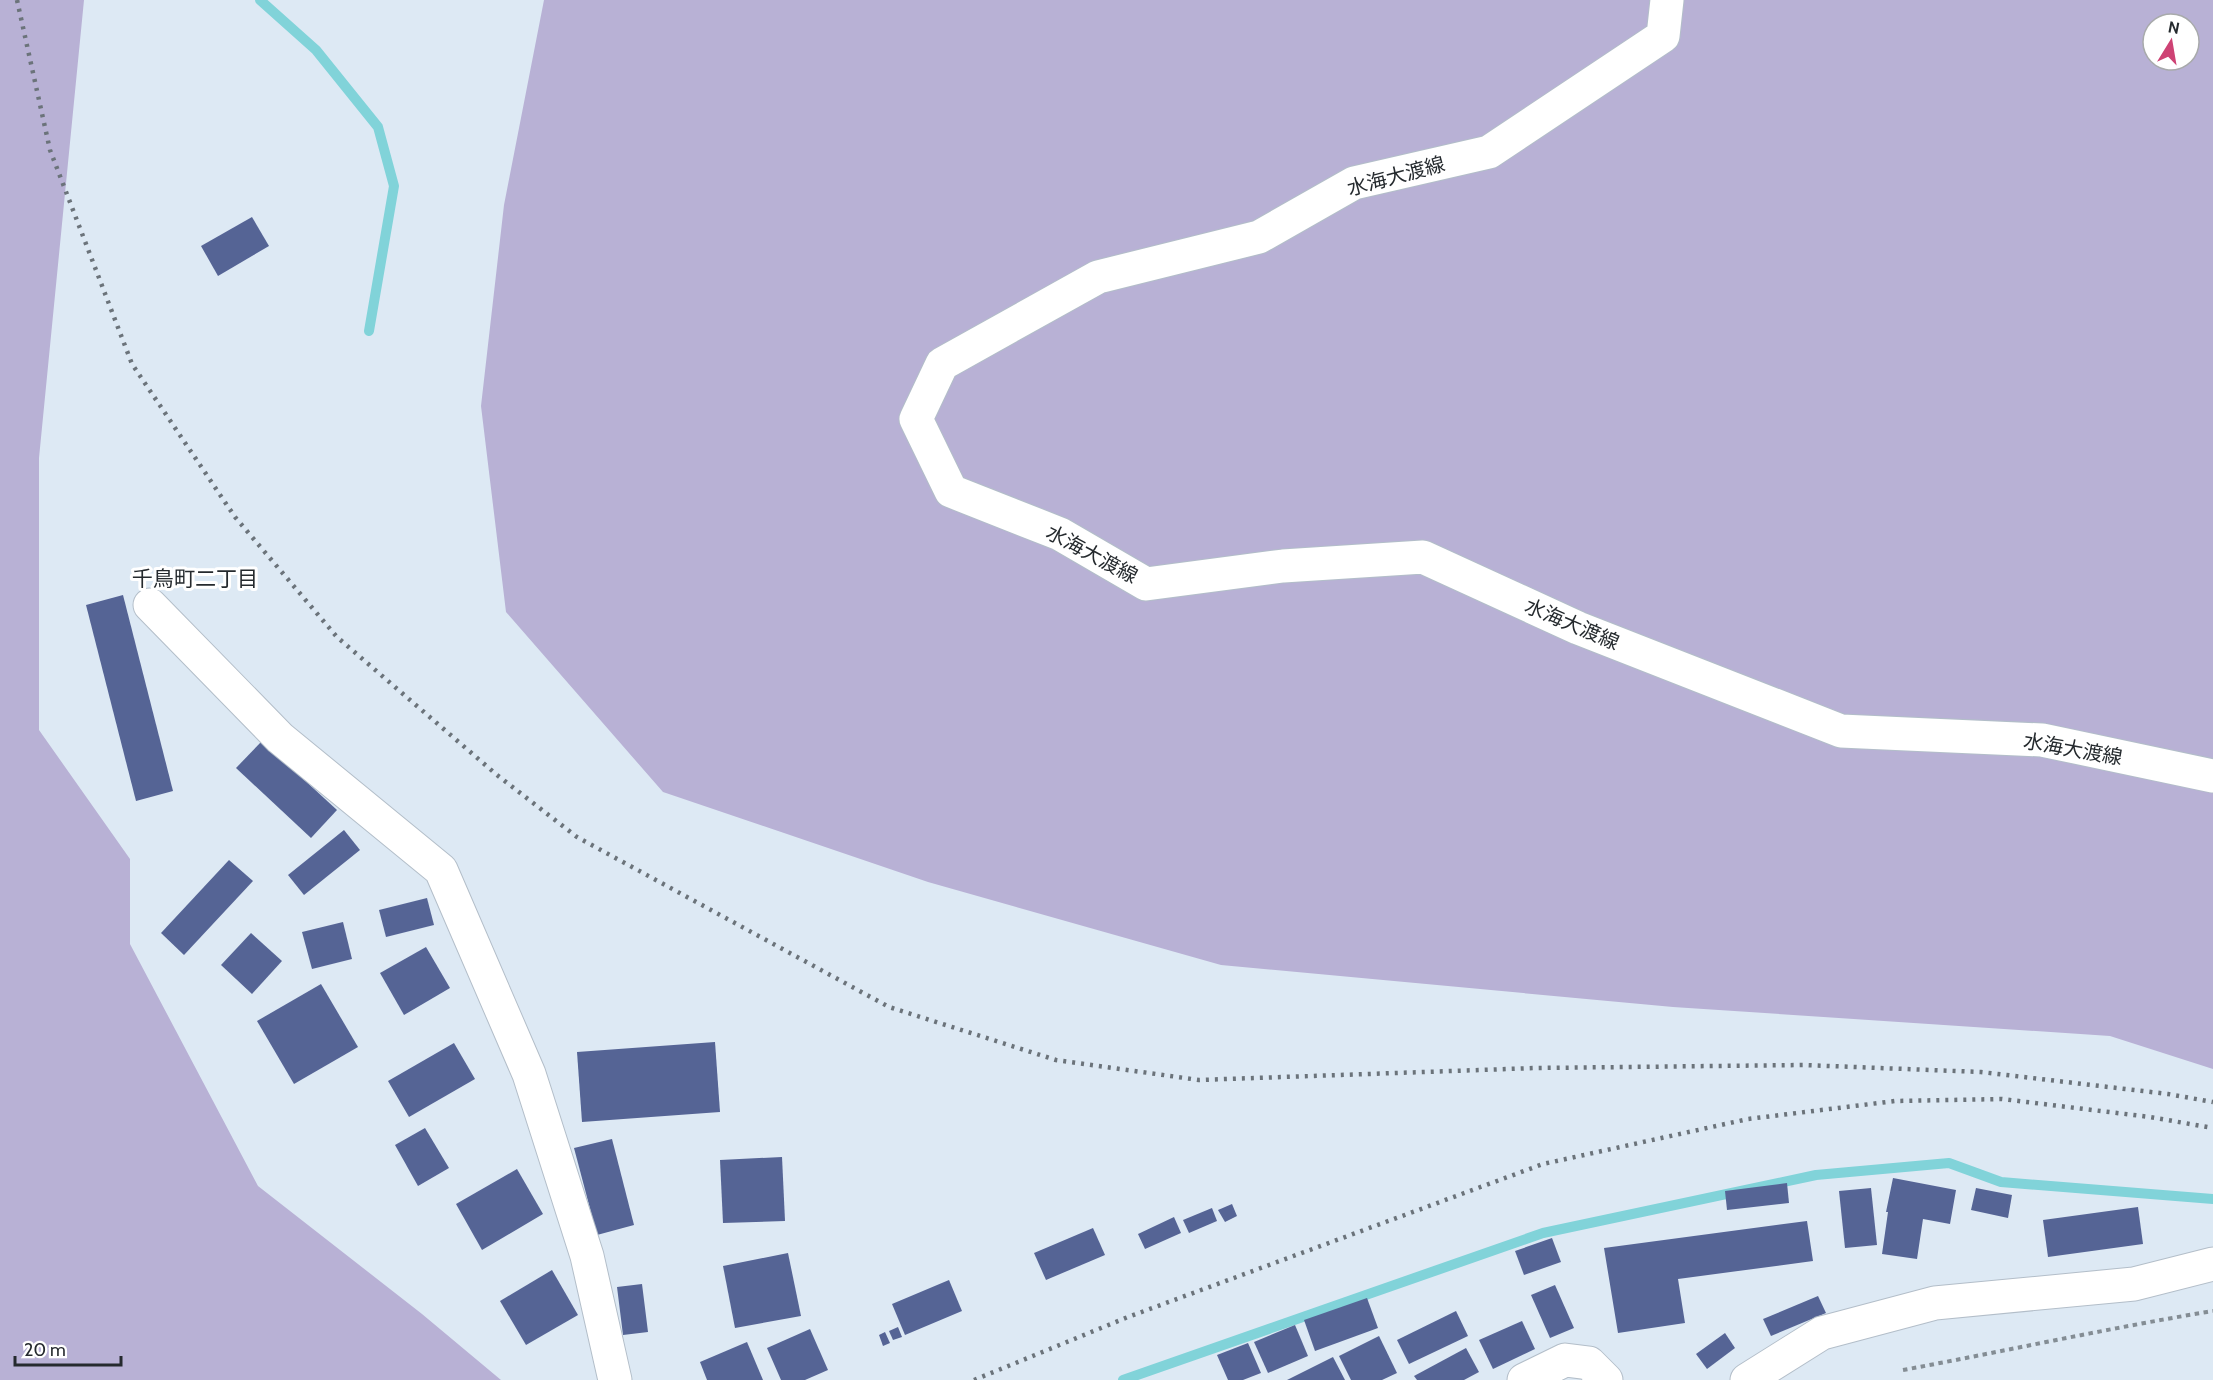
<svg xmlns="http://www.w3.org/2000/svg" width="2213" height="1380" font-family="Cabin,'Noto Sans JP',sans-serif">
<rect width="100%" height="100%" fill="#dde9f4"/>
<g fill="#b8b1d5" fill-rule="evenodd">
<polygon points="0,0 84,0 39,458 39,730 130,859 130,944 258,1186 422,1314 501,1380 0,1380"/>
<path d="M544,0H2213V1069L2110,1036L1673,1007L1221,965L928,882L663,792L506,612L481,406L504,205ZM2153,24H2189V60H2153Z"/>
</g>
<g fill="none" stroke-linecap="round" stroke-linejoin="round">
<g stroke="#81d3d9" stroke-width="10">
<polyline points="260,0 316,50 378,127 394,186 369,331"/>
<polyline points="1123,1380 1543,1233 1816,1175 1949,1163 2001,1182 2213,1199"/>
</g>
</g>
<g fill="#556495">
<polygon points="252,217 269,246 218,276 201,246"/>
<polygon points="123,595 173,791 136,801 86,605"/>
<polygon points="262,741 337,810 311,838 236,768"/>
<polygon points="344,830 360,850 304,895 288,875"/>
<polygon points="229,860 253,881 184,955 161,933"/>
<polygon points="427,898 434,925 386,937 379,910"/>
<polygon points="343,922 352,959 312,969 302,932"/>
<polygon points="251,933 282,961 252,994 221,965"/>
<polygon points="426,947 450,988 404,1015 380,973"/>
<polygon points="321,984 358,1047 294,1084 257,1021"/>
<polygon points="715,1042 720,1112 582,1122 577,1052"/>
<polygon points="454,1043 475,1079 409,1117 388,1081"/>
<polygon points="425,1128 449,1168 418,1186 395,1145"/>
<polygon points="612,1139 634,1225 597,1235 574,1148"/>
<polygon points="782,1157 785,1221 723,1223 720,1160"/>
<polygon points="517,1169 543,1214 482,1250 456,1204"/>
<polygon points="1893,1178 1956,1190 1950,1224 1923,1219 1917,1259 1882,1254 1888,1212 1886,1212"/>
<polygon points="1787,1183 1789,1203 1727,1210 1725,1191"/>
<polygon points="1871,1188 1877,1245 1845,1248 1839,1191"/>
<polygon points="1976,1188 2012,1195 2008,1218 1971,1210"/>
<polygon points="1232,1204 1237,1216 1225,1222 1218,1210"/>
<polygon points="2138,1207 2143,1244 2048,1257 2043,1220"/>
<polygon points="1212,1208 1217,1221 1189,1233 1183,1220"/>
<polygon points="1174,1217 1181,1233 1145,1249 1138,1234"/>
<polygon points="1807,1221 1813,1261 1678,1279 1685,1323 1618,1333 1604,1248"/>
<polygon points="1093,1228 1105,1255 1046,1280 1034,1253"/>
<polygon points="1552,1238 1561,1262 1524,1275 1515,1251"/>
<polygon points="788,1253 801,1316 735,1328 723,1266"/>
<polygon points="552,1270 578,1315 526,1345 500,1301"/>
<polygon points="949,1280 962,1311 905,1335 892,1304"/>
<polygon points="642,1284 648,1332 623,1335 617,1287"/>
<polygon points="1555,1285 1574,1328 1550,1338 1531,1295"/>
<polygon points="1818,1296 1826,1313 1771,1336 1763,1319"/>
<polygon points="1367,1298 1378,1328 1315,1351 1304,1320"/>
<polygon points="1456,1311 1468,1336 1409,1364 1397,1340"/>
<polygon points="1522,1321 1535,1349 1493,1369 1479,1340"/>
<polygon points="1295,1325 1308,1356 1268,1373 1254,1342"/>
<polygon points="898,1327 902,1337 893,1340 889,1331"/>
<polygon points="810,1329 828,1370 805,1380 781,1380 767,1348"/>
<polygon points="885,1332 890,1343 883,1346 879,1335"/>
<polygon points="1725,1333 1735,1348 1707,1369 1696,1354"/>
<polygon points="1379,1336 1397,1373 1382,1380 1351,1380 1339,1356"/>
<polygon points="747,1342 763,1380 707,1380 700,1362"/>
<polygon points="1248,1343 1261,1373 1243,1380 1228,1380 1217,1355"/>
<polygon points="1466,1348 1479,1372 1464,1380 1417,1380 1414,1376"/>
<polygon points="1333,1357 1345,1380 1287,1380"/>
</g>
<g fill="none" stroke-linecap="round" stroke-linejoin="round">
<g stroke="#b3bec9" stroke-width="35">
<g id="minor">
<polyline points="150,605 280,738 441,870 529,1074 587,1256 615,1380"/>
<polyline points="1524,1380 1565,1360 1589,1363 1606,1380"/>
<polyline points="1747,1380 1822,1333 1935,1303 2134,1284 2213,1264"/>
</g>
</g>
<g stroke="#b3bec9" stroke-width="35">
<polyline id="major" points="1667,0 1663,36 1489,152 1354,183 1259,237 1098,277 942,364 916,419 951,491 1060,534 1146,584 1283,566 1423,557 1578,628 1841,731 2042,740 2213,776"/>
</g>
<path stroke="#848d94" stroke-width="4" stroke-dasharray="4.5 4.5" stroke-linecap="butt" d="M1903,1370C2006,1351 2109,1328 2213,1311"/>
<use href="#minor" stroke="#fff" stroke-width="33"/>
<use href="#major" stroke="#fff" stroke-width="33"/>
<g stroke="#6b737a" stroke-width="4.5" stroke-dasharray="3 6" stroke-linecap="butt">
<polyline points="17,0 50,150 132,364 235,517 337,637 497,775 577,837 889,1007 1056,1060 1199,1080 1536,1068 1804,1065 1981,1072 2168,1094 2213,1102"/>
<polyline points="974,1380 1128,1317 1543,1164 1748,1119 1895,1101 2002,1099 2150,1117 2213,1128"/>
</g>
</g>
<g text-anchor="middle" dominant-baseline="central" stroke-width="6" stroke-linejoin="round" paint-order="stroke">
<g font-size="20" fill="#252a2e" stroke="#fff">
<text transform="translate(1396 176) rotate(-15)">水海大渡線</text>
<text transform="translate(1092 554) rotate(28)">水海大渡線</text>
<text transform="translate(1572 624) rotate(23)">水海大渡線</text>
<text transform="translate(2073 749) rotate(10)">水海大渡線</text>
</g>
<g font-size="21" fill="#252a2e" stroke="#fff">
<text x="195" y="578">千鳥町二丁目</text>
</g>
</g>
<g transform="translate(2171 42) rotate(11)"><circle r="28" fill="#ffffff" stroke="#a8aaab" stroke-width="1.5"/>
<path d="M0-4.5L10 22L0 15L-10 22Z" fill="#ce4274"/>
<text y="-9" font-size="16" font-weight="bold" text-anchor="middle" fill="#252a2e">N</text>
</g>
<path d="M15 1356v9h106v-9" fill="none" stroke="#252a2e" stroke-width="3"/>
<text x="24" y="1356" font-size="18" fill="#252a2e" stroke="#ffffff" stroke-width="4.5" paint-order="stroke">20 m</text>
</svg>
